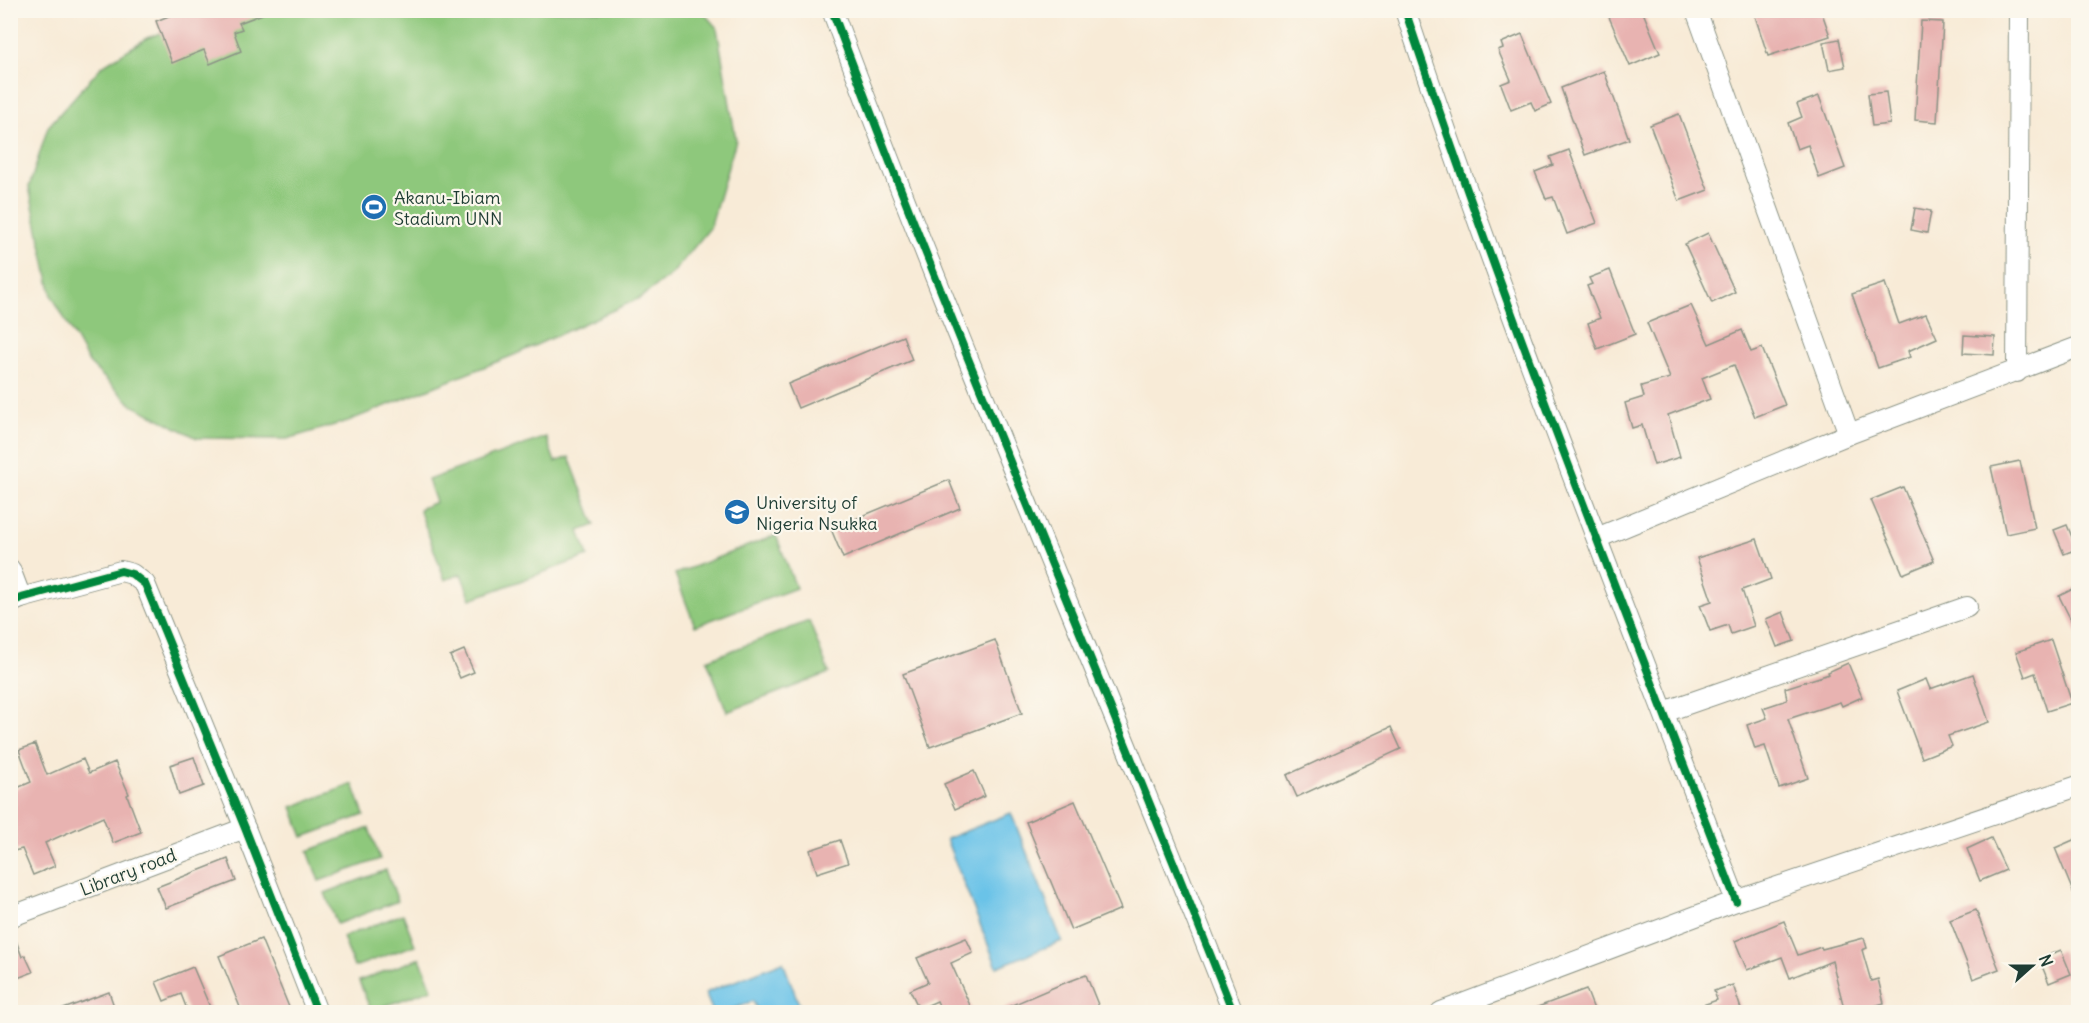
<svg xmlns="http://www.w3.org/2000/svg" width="2089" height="1023" font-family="Delius,sans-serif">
<rect width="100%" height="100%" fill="#fbf7ec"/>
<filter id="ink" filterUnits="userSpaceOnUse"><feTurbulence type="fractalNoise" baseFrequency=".0167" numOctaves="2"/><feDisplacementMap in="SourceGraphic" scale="12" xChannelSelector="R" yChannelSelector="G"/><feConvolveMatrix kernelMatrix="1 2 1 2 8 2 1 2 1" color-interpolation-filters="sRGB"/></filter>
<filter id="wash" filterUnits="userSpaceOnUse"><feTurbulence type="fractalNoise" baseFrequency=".008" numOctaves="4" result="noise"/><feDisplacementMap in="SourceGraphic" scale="24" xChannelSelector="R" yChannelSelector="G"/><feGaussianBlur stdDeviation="1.35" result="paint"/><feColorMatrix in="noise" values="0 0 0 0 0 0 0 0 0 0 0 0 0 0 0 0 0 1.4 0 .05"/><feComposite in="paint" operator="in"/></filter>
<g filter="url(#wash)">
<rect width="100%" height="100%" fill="#f8ebd7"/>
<g fill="#8ec87c" stroke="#568258" stroke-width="1.5">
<polygon points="220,11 702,11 717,28 736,140 710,228 672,274 640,298 514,355 348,421 287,439 197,438 132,405 89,363 52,296 29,187 48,127 102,66 147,38"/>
<polygon points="546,437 555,462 569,457 595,525 579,531 588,556 471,599 461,574 445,580 419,509 436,502 428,480"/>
<polygon points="776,535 796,588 695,626 675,574"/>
<polygon points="809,621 829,673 727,712 707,660"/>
<polygon points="353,784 364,815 303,837 292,807"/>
<polygon points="369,828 380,859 319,881 308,851"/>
<polygon points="386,870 398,901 337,924 325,893"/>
<polygon points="403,914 415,945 354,967 343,937"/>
<polygon points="420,958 432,989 371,1011 359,981"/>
</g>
<g fill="#6ac3e8" stroke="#44808e" stroke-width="1.5">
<polygon points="1011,813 1062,941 997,967 946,839"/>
<polygon points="783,962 802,1012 758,1012 753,1001 725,1012 713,1012 705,993"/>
</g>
<g id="blocks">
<g fill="#e8b3b1">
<polygon points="184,10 268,10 268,12 239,23 242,29 234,32 241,51 210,64 204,50 172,63 156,21"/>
<polygon points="1606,10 1642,10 1660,53 1630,66"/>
<polygon points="1753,10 1821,10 1830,36 1768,56"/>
<polygon points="1921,21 1943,22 1937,122 1915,120"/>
<polygon points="1522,34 1551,104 1535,111 1531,102 1511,110 1501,84 1511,80 1498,50 1503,48 1501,43"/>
<polygon points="1839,39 1845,67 1829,70 1823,42"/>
<polygon points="1604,71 1629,139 1585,155 1561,88"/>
<polygon points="1886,92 1890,124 1872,126 1868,94"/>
<polygon points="1819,96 1845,168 1819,178 1808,145 1797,149 1788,123 1802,117 1797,104"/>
<polygon points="1679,114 1708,190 1679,201 1650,125"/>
<polygon points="1569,150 1597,223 1567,234 1553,197 1546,199 1535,172 1553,165 1550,157"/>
<polygon points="1915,208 1931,211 1927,233 1911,230"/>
<polygon points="1708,233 1735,292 1712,303 1685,244"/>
<polygon points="1610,270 1635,334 1597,349 1588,323 1600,318 1587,286 1592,284 1589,278"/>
<polygon points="1885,283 1899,324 1926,314 1937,338 1908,351 1910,357 1878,368 1852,294"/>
<polygon points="1691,305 1709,344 1742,330 1751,352 1762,348 1785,405 1755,417 1734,365 1702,378 1710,399 1668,415 1680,457 1654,465 1642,425 1632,428 1625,403 1644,397 1641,386 1670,378 1647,323"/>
<polygon points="1964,335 1995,337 1994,355 1963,353"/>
<polygon points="903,336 912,360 798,408 788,384"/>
<polygon points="2020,461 2035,528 2006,534 1991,467"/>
<polygon points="949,480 960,508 843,558 831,529"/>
<polygon points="1903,487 1934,561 1903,574 1871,500"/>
<polygon points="2067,525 2077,549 2064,554 2054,530"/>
<polygon points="1757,539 1771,579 1742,590 1754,626 1731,634 1728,625 1710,631 1700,605 1712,601 1697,558"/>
<polygon points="2075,588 2079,596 2079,636 2059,596"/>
<polygon points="1783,612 1794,641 1777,647 1766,619"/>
<polygon points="995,640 1022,713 930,747 903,674"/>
<polygon points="2051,640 2072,703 2047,711 2035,673 2025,677 2016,652"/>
<polygon points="464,650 474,672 460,678 450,656"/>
<polygon points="1848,663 1862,697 1842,706 1840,702 1788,719 1808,778 1779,788 1765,746 1755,749 1747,725 1767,718 1763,708 1787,700 1785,688 1829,674 1828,672"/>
<polygon points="1973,674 1989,722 1948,736 1952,746 1922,758 1897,691 1926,679 1930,689"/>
<polygon points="1391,727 1401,749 1297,797 1287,775"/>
<polygon points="35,744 47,775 83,759 89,773 115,762 129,794 127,795 141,832 113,843 103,817 45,843 55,866 33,875 22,849 10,852 10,791 31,782 19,750"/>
<polygon points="194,757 204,786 179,795 170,765"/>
<polygon points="974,771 985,796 955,809 944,784"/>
<polygon points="1075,801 1121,909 1071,930 1026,822"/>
<polygon points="1991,838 2006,870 1980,881 1967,849"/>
<polygon points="2078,838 2078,904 2055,848"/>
<polygon points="840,840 848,863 817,873 810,850"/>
<polygon points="228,859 236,881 166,908 157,887"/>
<polygon points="1976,910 1999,969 1973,979 1950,920"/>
<polygon points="1784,921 1798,955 1821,947 1822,949 1864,938 1867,948 1862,950 1871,981 1878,979 1884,1003 1867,1008 1868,1012 1845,1012 1832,961 1790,978 1782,957 1747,970 1735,941"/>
<polygon points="10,932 13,932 22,957 25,955 33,972 10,981"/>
<polygon points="966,938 973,953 951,963 973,1012 942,1012 937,1001 919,1009 910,990 928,982 917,958"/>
<polygon points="261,939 291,1012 242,1012 219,956"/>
<polygon points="2061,950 2071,974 2049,983 2039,959"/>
<polygon points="193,967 212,1012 188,1012 181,994 164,1001 156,982"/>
<polygon points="1086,975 1101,1012 996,1012 1057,986"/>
<polygon points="1733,985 1742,1012 1689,1012 1689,1010 1717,1000 1714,991"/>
<polygon points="1586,989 1595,1012 1527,1012 1527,1011"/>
<polygon points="109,992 116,1012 58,1012 58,1011"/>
</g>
</g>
</g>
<g filter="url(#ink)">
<use href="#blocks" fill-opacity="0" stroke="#8c9486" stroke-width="1.5"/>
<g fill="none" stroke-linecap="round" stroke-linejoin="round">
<g stroke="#8c9486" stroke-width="22">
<g id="minor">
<path d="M832,10C958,348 1102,678 1233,1012"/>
<path d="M1405,10C1505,311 1623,605 1736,901"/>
<polyline points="1696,10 1849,434"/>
<polyline points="2017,372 2019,10"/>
<polyline points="1597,538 1849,434 2078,347"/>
<polyline points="10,569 21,598"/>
<polyline points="10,603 21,598 121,571 132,574 145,584 245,828 317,1012"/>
<polyline points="1664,712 1967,607"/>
<polyline points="10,917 245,828"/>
<polyline points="1441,1012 1736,901 2078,786"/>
</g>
</g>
<use href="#minor" stroke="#fff" stroke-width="20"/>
<g stroke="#fbf7ec" stroke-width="11">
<g id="cycleway">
<path d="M832,10C958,348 1102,678 1233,1012"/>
<path d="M1405,10C1505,311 1623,605 1736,901"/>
<polyline points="10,603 21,598 121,571 132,574 145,584 245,828 317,1012"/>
</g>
</g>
<use href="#cycleway" stroke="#00873e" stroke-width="8"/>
</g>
</g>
<defs>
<g id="stadium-disc" transform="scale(1.35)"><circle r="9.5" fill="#1f6fb2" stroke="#fbf7ec"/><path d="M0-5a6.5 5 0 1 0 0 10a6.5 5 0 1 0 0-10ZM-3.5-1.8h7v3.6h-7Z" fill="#fff"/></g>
<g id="university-disc" transform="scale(1.35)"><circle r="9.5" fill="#1f6fb2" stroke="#fbf7ec"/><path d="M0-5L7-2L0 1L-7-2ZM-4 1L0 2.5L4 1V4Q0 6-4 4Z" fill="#fff"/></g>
</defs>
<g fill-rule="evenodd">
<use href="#stadium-disc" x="374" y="207"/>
<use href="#university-disc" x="737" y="512"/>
</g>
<g text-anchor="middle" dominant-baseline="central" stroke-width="4.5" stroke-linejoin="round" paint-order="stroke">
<g font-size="18" fill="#1f3d34" stroke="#fbf7ec" text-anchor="start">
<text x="394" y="197">Akanu-Ibiam<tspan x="394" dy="21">Stadium UNN</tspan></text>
<text x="756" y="502">University of<tspan x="756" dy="21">Nigeria Nsukka</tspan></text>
</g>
<g font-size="18" fill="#1f3d34" stroke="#fbf7ec">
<text transform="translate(128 872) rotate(-21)">Library road</text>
</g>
</g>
<rect width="2089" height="1023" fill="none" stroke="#fbf7ec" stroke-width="36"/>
<g transform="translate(2032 966) rotate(69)" stroke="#fbf7ec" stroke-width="4.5" paint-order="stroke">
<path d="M0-4.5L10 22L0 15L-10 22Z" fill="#1f3d34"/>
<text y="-9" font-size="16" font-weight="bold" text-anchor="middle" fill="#1f3d34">N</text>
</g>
</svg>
